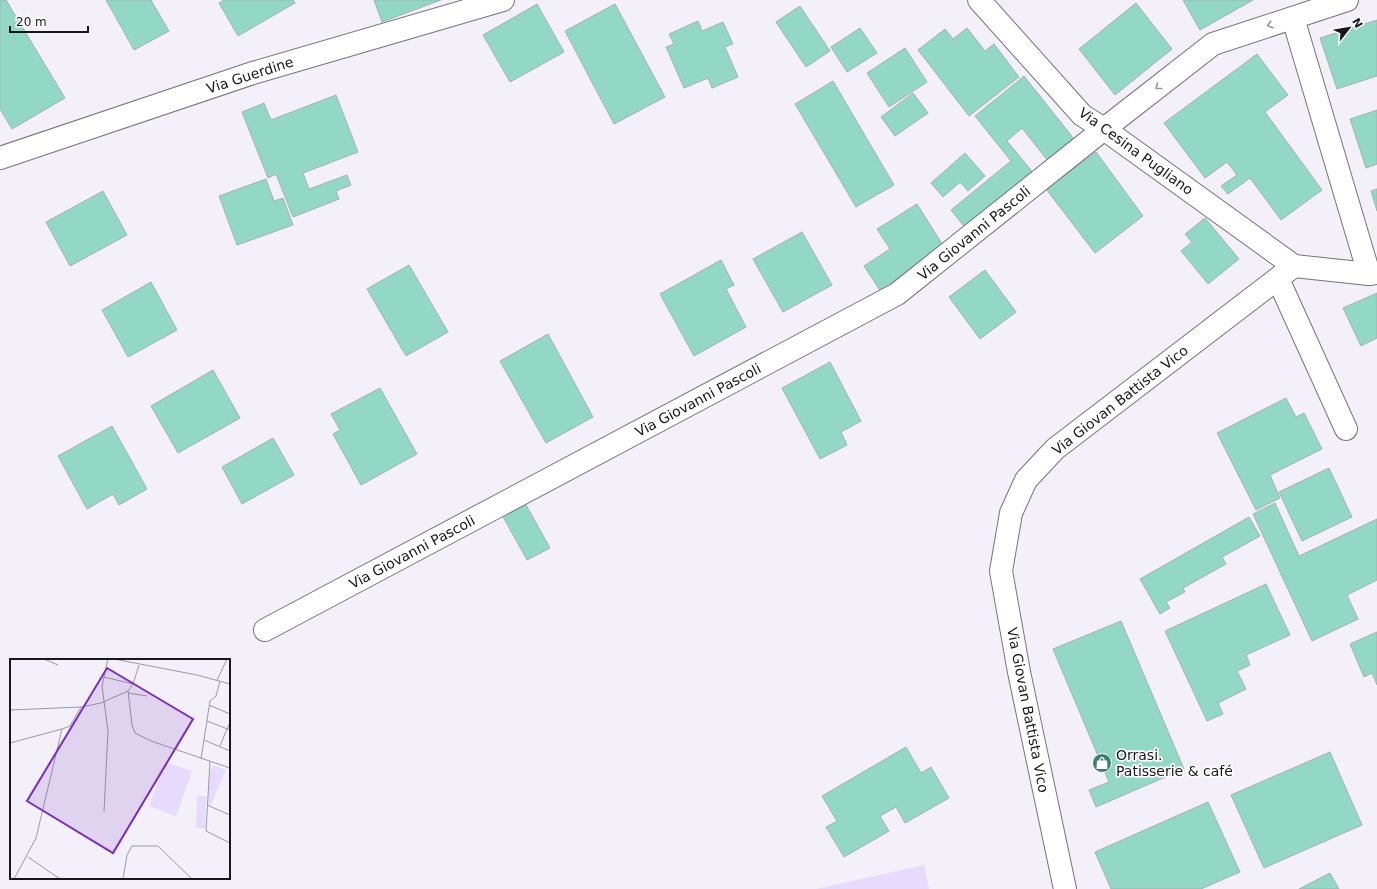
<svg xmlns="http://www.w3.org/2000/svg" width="1377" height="889" font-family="'DejaVu Sans',sans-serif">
<rect width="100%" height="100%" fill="#f3f0fa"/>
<polygon fill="#e7dbfd" points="924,865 929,889 816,889"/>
<g fill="#92d8c4" stroke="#a6b2ae">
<polygon points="0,0 6,0 65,98 12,129 0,109"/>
<polygon points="106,0 151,0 169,31 134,50"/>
<polygon points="224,0 293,0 295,3 238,36 219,3"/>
<polygon points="374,0 441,0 382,22"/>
<polygon points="1183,0 1253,0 1200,30"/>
<polygon points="1136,3 1172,49 1115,95 1079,49"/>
<polygon points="537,4 564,52 510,82 483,35"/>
<polygon points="615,4 665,97 614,124 565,31"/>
<polygon points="800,6 830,51 806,67 776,22"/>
<polygon points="1377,20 1377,76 1337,89 1320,38"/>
<polygon points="698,21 702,31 723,22 733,44 725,47 738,77 712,88 708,78 684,88 666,47 674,44 669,34"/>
<polygon points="860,28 877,53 847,72 831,47"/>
<polygon points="967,28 985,51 994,44 1019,77 969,116 918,50 945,29 953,39"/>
<polygon points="905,48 927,82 889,107 867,73"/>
<polygon points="1257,54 1288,95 1265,112 1322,190 1281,220 1250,178 1228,194 1221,186 1237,175 1227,162 1205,178 1164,123"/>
<polygon points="1024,76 1074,139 1048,161 1022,128 1007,141 1035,175 967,230 951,210 1011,161 975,116"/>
<polygon points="833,81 894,185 856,207 795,104"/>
<polygon points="913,93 928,113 895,136 881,117"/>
<polygon points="336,95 358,152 303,173 309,189 347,175 351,185 336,191 339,199 293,217 276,174 268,178 242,112 264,103 271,120"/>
<polygon points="1377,110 1377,164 1366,168 1350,119"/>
<polygon points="1096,152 1143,216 1095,253 1046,189"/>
<polygon points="965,153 985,176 968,191 960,182 943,197 931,183"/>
<polygon points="266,179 274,201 283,198 293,225 237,245 219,196"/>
<polygon points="1377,189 1377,211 1371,191"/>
<polygon points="103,191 127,235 70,266 46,222"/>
<polygon points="917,204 946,250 881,292 864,266 890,249 877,229"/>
<polygon points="1205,218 1239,259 1208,284 1181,251 1192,242 1185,234"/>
<polygon points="802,232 832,285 783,312 753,259"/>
<polygon points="721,260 734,285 726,289 746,327 694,356 660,294"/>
<polygon points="409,265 448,332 406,356 367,289"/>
<polygon points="985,270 1016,312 980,339 949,297"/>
<polygon points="151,282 177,330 128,357 102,310"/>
<polygon points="1377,293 1377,338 1361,346 1343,308"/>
<polygon points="548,334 593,417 546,443 500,361"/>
<polygon points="830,362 861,421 841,432 847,445 820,459 782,388"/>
<polygon points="213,370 240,418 178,453 151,406"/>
<polygon points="380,388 417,454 361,485 333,434 340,430 331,414"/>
<polygon points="1286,398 1296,417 1304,413 1322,449 1270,475 1280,498 1256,510 1217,433"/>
<polygon points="112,426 147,489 119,505 113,494 87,509 58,456"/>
<polygon points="273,438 294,475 242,504 222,467"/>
<polygon points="1329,468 1352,517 1302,541 1279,492"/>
<polygon points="525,503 550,548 527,560 502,515"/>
<polygon points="1275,503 1299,556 1377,519 1377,580 1347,595 1358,619 1312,641 1253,514"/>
<polygon points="1249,517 1260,536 1222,557 1226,564 1183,588 1185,592 1166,602 1170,608 1160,614 1140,579"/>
<polygon points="1266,584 1290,635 1246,655 1250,665 1237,671 1246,689 1218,703 1223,714 1207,721 1165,631"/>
<polygon points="1121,621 1184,769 1096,807 1089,790 1109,782 1053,649"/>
<polygon points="1377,632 1377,685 1372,673 1364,677 1350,644"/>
<polygon points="906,747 921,773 931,767 949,798 905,823 896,807 880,816 889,831 844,857 826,827 837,821 822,796"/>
<polygon points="1330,752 1362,825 1264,868 1231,795"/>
<polygon points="1208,802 1240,872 1201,889 1111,889 1095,852"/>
<polygon points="1330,873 1339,889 1299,889"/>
</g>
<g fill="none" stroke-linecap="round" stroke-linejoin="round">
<g stroke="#76737c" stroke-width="24">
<g id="street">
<polyline points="979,0 1082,115 1104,129 1294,266"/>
<polyline points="1293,18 1369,274"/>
<polyline points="0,158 253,73 503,0"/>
<polyline points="1278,279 1346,429"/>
<polyline points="265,630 897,294 1104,129 1213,44 1347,0"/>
<polyline points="1065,889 1019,672 1001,571 1011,513 1026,480 1055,449 1294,266 1369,274 1377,273"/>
</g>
</g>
<use href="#street" stroke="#fff" stroke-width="22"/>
</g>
<defs><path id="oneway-chevron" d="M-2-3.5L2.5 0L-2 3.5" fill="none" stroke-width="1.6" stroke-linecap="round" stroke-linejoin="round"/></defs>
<g stroke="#979698">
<use href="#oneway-chevron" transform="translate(1270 25) rotate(162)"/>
<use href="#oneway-chevron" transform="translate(1158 87) rotate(142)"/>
</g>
<defs>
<g id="shop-disc" transform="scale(1)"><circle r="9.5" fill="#3e7f6e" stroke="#fff"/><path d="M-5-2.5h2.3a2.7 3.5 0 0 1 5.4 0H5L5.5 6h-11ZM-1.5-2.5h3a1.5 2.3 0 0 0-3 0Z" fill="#fff"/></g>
</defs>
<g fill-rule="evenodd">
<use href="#shop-disc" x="1102" y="763"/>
</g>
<g text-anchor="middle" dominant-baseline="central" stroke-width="3.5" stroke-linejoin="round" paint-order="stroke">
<g font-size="14" fill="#171619" stroke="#fff">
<text transform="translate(250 75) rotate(-18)">Via Guerdine</text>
<text transform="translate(1136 151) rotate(36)">Via Cesina Pugliano</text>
<text transform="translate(974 233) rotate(-39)">Via Giovanni Pascoli</text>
<text transform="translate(698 400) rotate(-28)">Via Giovanni Pascoli</text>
<text transform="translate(1120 400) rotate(-38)">Via Giovan Battista Vico</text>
<text transform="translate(412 552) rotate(-28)">Via Giovanni Pascoli</text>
<text transform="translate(1028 710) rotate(79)">Via Giovan Battista Vico</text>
</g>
<g font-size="14" fill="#171619" stroke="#fff" text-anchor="start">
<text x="1116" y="755">Orrasi.<tspan x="1116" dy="16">Patisserie &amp; café</tspan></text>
</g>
</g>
<g transform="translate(10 659)">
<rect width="220" height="220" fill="#f3f0fa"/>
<path d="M155,103L182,112L166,157L139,147ZM203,106L216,111L201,146L198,145L199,114ZM187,137H196L195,169H186Z" fill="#e7dbfd"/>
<path fill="none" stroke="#9b99a0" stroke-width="1" d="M34,0L48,6M104,0L187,16L220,25M129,6L123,25L118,32L122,66L125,74L141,82L220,109M94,18L123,25M207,21L217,0M118,34L137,37M199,46L220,55M0,51L71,48M197,62L220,71M194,81L220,92M0,84L52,70L60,67L71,48L91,44L118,32M210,87L220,63M191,100L200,42L206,37L210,22M200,102L196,172L220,184M197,146L220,156M94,153L98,72L92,27L98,0M18,198L50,220M4,220L26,179L52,70M113,220L117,196L122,187H148L182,220"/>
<path fill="#7b2cbf" fill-opacity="0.15" stroke="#7b2cbf" stroke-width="2" d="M97,9L183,60L103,194L17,142Z"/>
<rect width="220" height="220" fill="none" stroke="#171619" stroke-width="2"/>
</g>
<g transform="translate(1349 28) rotate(59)" stroke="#ffffff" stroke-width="3" paint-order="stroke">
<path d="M0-3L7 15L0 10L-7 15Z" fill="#171619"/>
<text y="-6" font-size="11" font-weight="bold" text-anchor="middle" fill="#171619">N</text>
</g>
<path d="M10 26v6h78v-6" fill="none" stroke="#171619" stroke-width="2"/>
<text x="16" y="26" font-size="12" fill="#171619" stroke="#ffffff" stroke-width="3" paint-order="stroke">20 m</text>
</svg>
